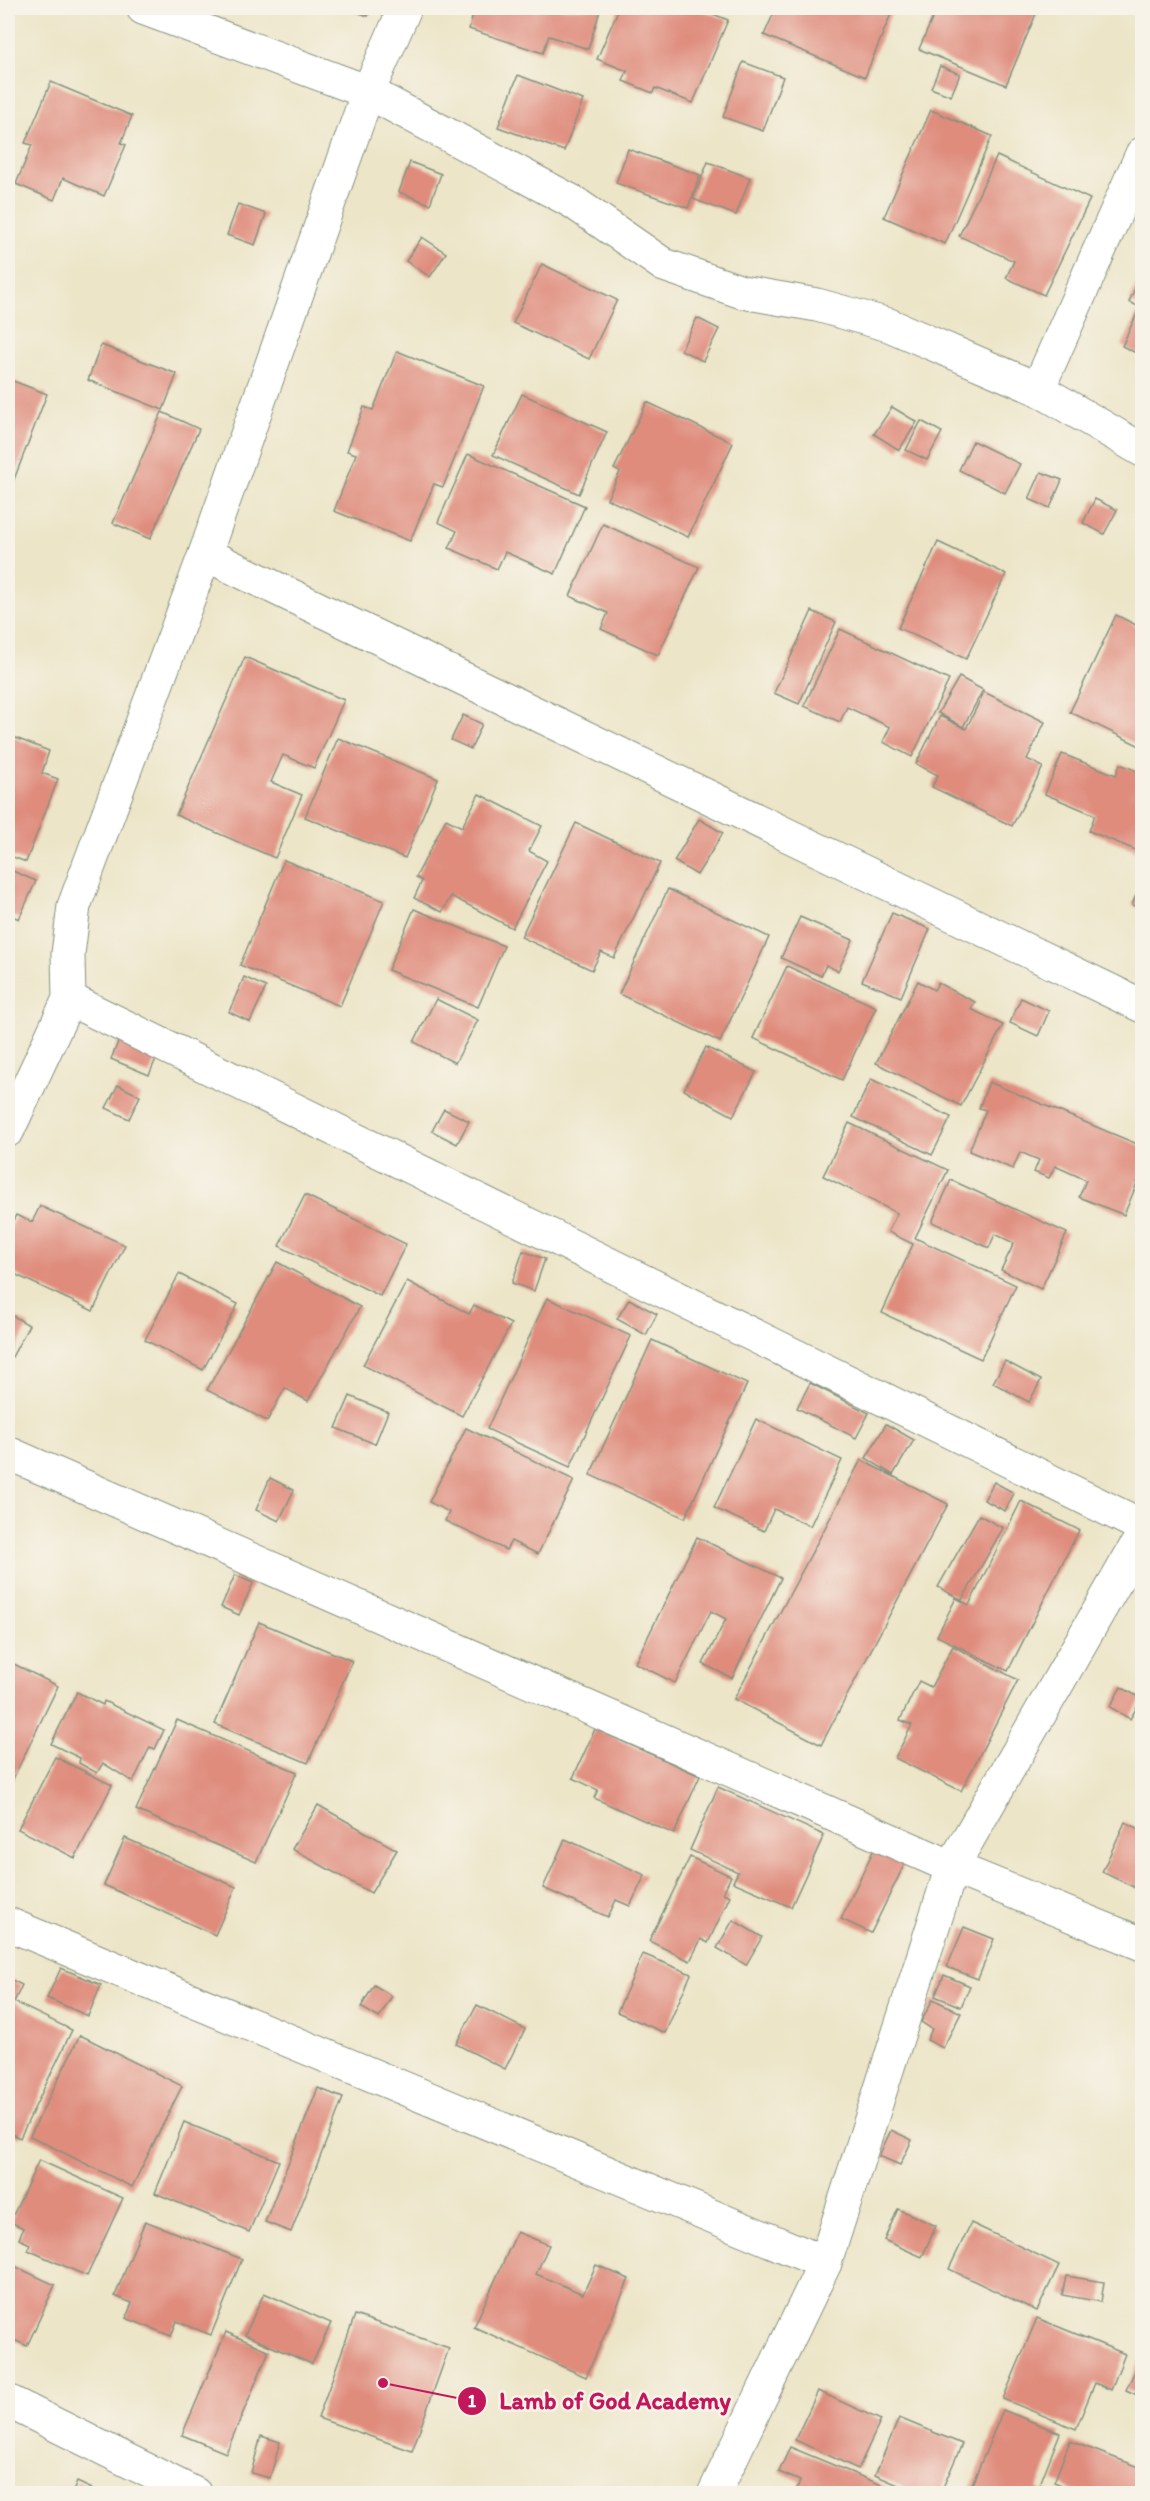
<svg xmlns="http://www.w3.org/2000/svg" width="1150" height="2501" font-family="Itim,sans-serif">
<rect width="100%" height="100%" fill="#f7f3e8"/>
<filter id="ink" filterUnits="userSpaceOnUse"><feTurbulence type="fractalNoise" baseFrequency=".0167" numOctaves="2"/><feDisplacementMap in="SourceGraphic" scale="12" xChannelSelector="R" yChannelSelector="G"/><feConvolveMatrix kernelMatrix="1 2 1 2 8 2 1 2 1" color-interpolation-filters="sRGB"/></filter>
<filter id="wash" filterUnits="userSpaceOnUse"><feTurbulence type="fractalNoise" baseFrequency=".008" numOctaves="4" result="noise"/><feDisplacementMap in="SourceGraphic" scale="24" xChannelSelector="R" yChannelSelector="G"/><feGaussianBlur stdDeviation="1.35" result="paint"/><feColorMatrix in="noise" values="0 0 0 0 0 0 0 0 0 0 0 0 0 0 0 0 0 1.4 0 .05"/><feComposite in="paint" operator="in"/></filter>
<g filter="url(#wash)">
<rect width="100%" height="100%" fill="#ece5c8"/>
<g id="blocks">
<g fill="#df8c7d">
<polygon points="346,8 372,8 368,16"/>
<polygon points="464,8 601,8 588,49 549,36 543,53 469,29 474,11"/>
<polygon points="619,8 698,8 728,20 693,103 655,88 653,93 623,81 627,71 597,59"/>
<polygon points="776,8 889,8 893,9 865,77 764,35"/>
<polygon points="937,8 1030,8 1029,11 1036,14 1006,85 919,49"/>
<polygon points="743,62 783,77 763,131 723,117"/>
<polygon points="940,66 960,74 951,96 931,88"/>
<polygon points="518,75 583,100 564,151 498,127"/>
<polygon points="51,82 132,116 121,143 126,145 104,196 63,178 54,200 16,184 32,145 25,143"/>
<polygon points="931,110 992,136 945,244 884,217"/>
<polygon points="628,149 700,175 688,208 616,183"/>
<polygon points="997,156 1090,199 1044,295 1006,278 1014,261 959,236"/>
<polygon points="410,162 441,174 430,204 399,192"/>
<polygon points="708,162 750,178 736,215 693,199"/>
<polygon points="238,204 266,214 255,245 227,235"/>
<polygon points="422,237 446,253 430,277 406,261"/>
<polygon points="542,264 617,300 589,359 513,323"/>
<polygon points="1142,272 1142,356 1122,346 1140,307 1129,302"/>
<polygon points="697,318 719,329 703,361 681,350"/>
<polygon points="101,345 177,374 163,410 88,380"/>
<polygon points="397,351 484,386 443,487 434,484 410,541 334,511 356,454 347,451 364,407 373,410"/>
<polygon points="8,379 47,394 13,482 8,480"/>
<polygon points="522,394 607,432 579,494 493,455"/>
<polygon points="647,402 733,443 688,537 607,499 620,472 614,469"/>
<polygon points="892,407 917,422 899,450 874,434"/>
<polygon points="162,412 199,429 150,539 113,523"/>
<polygon points="921,421 942,432 927,460 906,450"/>
<polygon points="973,441 1020,464 1005,493 959,470"/>
<polygon points="468,454 585,506 555,574 505,552 497,569 449,548 457,531 438,522"/>
<polygon points="1041,472 1062,480 1050,508 1029,499"/>
<polygon points="1095,499 1117,510 1104,534 1083,523"/>
<polygon points="603,524 699,567 658,655 601,629 608,613 570,596"/>
<polygon points="938,542 1006,574 966,659 898,628"/>
<polygon points="812,611 836,622 799,704 774,693"/>
<polygon points="1116,615 1142,628 1142,747 1070,712"/>
<polygon points="840,629 949,680 912,757 883,742 890,727 847,707 840,722 804,706"/>
<polygon points="245,657 344,700 314,768 283,755 271,782 302,795 275,858 176,815"/>
<polygon points="959,677 983,690 963,727 938,713"/>
<polygon points="984,692 1045,722 1027,759 1043,767 1012,826 932,787 938,775 916,764 940,716 966,729"/>
<polygon points="463,715 482,724 471,749 451,740"/>
<polygon points="8,735 49,751 42,773 58,779 26,862 8,855"/>
<polygon points="338,738 438,779 405,858 305,817"/>
<polygon points="1062,754 1116,775 1120,764 1142,773 1142,841 1138,851 1089,831 1095,815 1045,794"/>
<polygon points="479,794 542,826 529,851 547,861 512,928 451,896 442,912 414,898 422,881 416,877 446,819 462,827"/>
<polygon points="699,819 723,833 697,875 674,861"/>
<polygon points="576,823 660,863 614,958 601,952 592,970 521,937"/>
<polygon points="284,860 384,901 340,1006 240,965"/>
<polygon points="8,869 36,881 19,919 8,914"/>
<polygon points="1142,880 1142,909 1132,905"/>
<polygon points="668,889 769,937 720,1042 619,994"/>
<polygon points="414,909 504,946 478,1007 388,970"/>
<polygon points="892,913 930,929 901,997 862,981"/>
<polygon points="800,917 853,940 838,971 826,965 821,976 781,958"/>
<polygon points="787,966 876,1007 842,1080 753,1038"/>
<polygon points="244,977 266,987 250,1022 229,1012"/>
<polygon points="918,981 934,990 938,983 975,1002 971,1009 1003,1025 961,1106 876,1063"/>
<polygon points="1021,998 1049,1011 1038,1036 1010,1023"/>
<polygon points="436,999 478,1020 455,1063 414,1042"/>
<polygon points="121,1035 159,1052 149,1075 111,1059"/>
<polygon points="706,1047 756,1072 733,1116 684,1090"/>
<polygon points="871,1079 951,1117 932,1155 853,1117"/>
<polygon points="989,1082 1142,1146 1142,1171 1124,1215 1079,1197 1086,1180 1055,1166 1049,1178 1034,1172 1039,1160 1020,1152 1013,1169 969,1151 986,1110 979,1108"/>
<polygon points="118,1085 140,1096 129,1119 106,1108"/>
<polygon points="444,1109 469,1121 457,1144 432,1131"/>
<polygon points="849,1123 948,1170 915,1238 1016,1285 981,1359 882,1313 913,1244 888,1232 897,1213 823,1176"/>
<polygon points="951,1180 1067,1233 1041,1289 1001,1270 1014,1243 995,1234 989,1248 932,1222"/>
<polygon points="305,1195 406,1244 380,1296 279,1246"/>
<polygon points="40,1206 125,1245 93,1311 8,1271 8,1233 16,1215 32,1222"/>
<polygon points="523,1251 545,1259 534,1291 512,1283"/>
<polygon points="277,1262 360,1307 308,1401 285,1388 267,1421 207,1390"/>
<polygon points="179,1274 238,1304 203,1370 145,1340"/>
<polygon points="407,1281 469,1314 474,1305 511,1324 462,1416 363,1365"/>
<polygon points="547,1298 631,1336 570,1467 487,1429"/>
<polygon points="629,1299 657,1314 646,1335 617,1319"/>
<polygon points="8,1313 29,1325 12,1357 8,1355"/>
<polygon points="652,1340 747,1384 685,1518 590,1475"/>
<polygon points="1005,1361 1041,1380 1029,1402 993,1383"/>
<polygon points="810,1383 869,1413 856,1438 797,1408"/>
<polygon points="350,1396 388,1412 375,1444 336,1428"/>
<polygon points="756,1419 842,1460 810,1526 774,1509 764,1531 714,1508"/>
<polygon points="886,1424 914,1440 893,1475 866,1458"/>
<polygon points="466,1428 574,1480 538,1554 511,1541 506,1550 445,1521 449,1512 429,1502"/>
<polygon points="861,1460 948,1504 821,1745 734,1699"/>
<polygon points="270,1478 294,1490 279,1521 256,1510"/>
<polygon points="994,1482 1014,1493 1005,1511 984,1500"/>
<polygon points="1021,1501 1079,1530 1008,1671 937,1636 956,1598 969,1605"/>
<polygon points="979,1515 1003,1528 962,1600 938,1587"/>
<polygon points="697,1537 781,1578 732,1678 703,1664 726,1619 711,1611 675,1683 635,1663"/>
<polygon points="235,1575 253,1583 239,1615 221,1607"/>
<polygon points="259,1622 352,1661 308,1763 215,1724"/>
<polygon points="953,1646 1018,1680 961,1791 895,1758 912,1725 900,1720 919,1681 931,1687"/>
<polygon points="8,1661 58,1686 8,1789"/>
<polygon points="1121,1687 1142,1699 1130,1719 1110,1707"/>
<polygon points="77,1692 103,1705 104,1701 164,1730 155,1749 150,1747 133,1782 103,1763 97,1773 79,1763 80,1758 51,1744"/>
<polygon points="177,1720 297,1772 256,1862 136,1810"/>
<polygon points="595,1729 700,1776 674,1834 594,1798 598,1790 573,1778"/>
<polygon points="55,1757 112,1785 75,1858 18,1829"/>
<polygon points="718,1787 824,1835 791,1907 733,1882 738,1872 690,1850"/>
<polygon points="318,1805 397,1850 371,1893 292,1849"/>
<polygon points="1125,1822 1142,1830 1142,1891 1102,1872"/>
<polygon points="125,1838 236,1887 215,1935 104,1885"/>
<polygon points="565,1839 645,1875 630,1906 616,1900 608,1917 543,1888"/>
<polygon points="874,1849 905,1863 871,1933 841,1919"/>
<polygon points="690,1857 731,1876 723,1893 730,1896 708,1943 701,1939 690,1961 649,1941"/>
<polygon points="733,1920 762,1937 746,1965 717,1948"/>
<polygon points="964,1927 994,1939 978,1979 947,1967"/>
<polygon points="643,1954 691,1974 665,2033 617,2012"/>
<polygon points="61,1968 101,1985 88,2016 47,1998"/>
<polygon points="944,1975 970,1986 961,2007 935,1996"/>
<polygon points="8,1978 22,1985 14,2002 72,2030 20,2138 8,2132"/>
<polygon points="374,1985 392,1996 379,2018 361,2007"/>
<polygon points="933,1999 961,2013 943,2048 927,2040 932,2029 921,2022"/>
<polygon points="477,2005 525,2029 505,2069 456,2044"/>
<polygon points="80,2035 182,2086 132,2187 30,2136"/>
<polygon points="318,2088 343,2098 291,2232 265,2222"/>
<polygon points="184,2122 279,2161 249,2232 155,2193"/>
<polygon points="891,2130 912,2140 900,2165 879,2156"/>
<polygon points="39,2160 123,2198 87,2276 28,2250 30,2244 19,2239 23,2228 10,2222"/>
<polygon points="898,2209 936,2226 922,2257 884,2240"/>
<polygon points="145,2221 242,2259 211,2335 177,2321 171,2336 126,2318 132,2303 115,2296"/>
<polygon points="971,2223 1059,2265 1037,2311 949,2269"/>
<polygon points="517,2232 549,2245 536,2274 583,2294 596,2265 629,2279 586,2377 474,2327"/>
<polygon points="8,2263 55,2285 27,2346 8,2337"/>
<polygon points="1066,2276 1104,2282 1101,2302 1062,2295"/>
<polygon points="264,2293 331,2323 312,2364 245,2335"/>
<polygon points="355,2315 449,2348 412,2451 318,2418"/>
<polygon points="1037,2318 1125,2354 1111,2390 1095,2383 1076,2429 1003,2399"/>
<polygon points="226,2332 269,2351 226,2453 182,2435"/>
<polygon points="1141,2358 1142,2359 1142,2397 1126,2390"/>
<polygon points="818,2391 881,2420 858,2469 795,2440"/>
<polygon points="1003,2410 1060,2433 1038,2489 1049,2494 968,2494"/>
<polygon points="899,2418 962,2444 940,2494 919,2494 875,2475"/>
<polygon points="261,2436 280,2442 270,2478 251,2473"/>
<polygon points="1070,2441 1142,2468 1142,2494 1084,2494 1054,2482"/>
<polygon points="790,2447 901,2493 901,2494 795,2494 800,2481 779,2472"/>
<polygon points="77,2482 103,2494 72,2494"/>
</g>
</g>
</g>
<g filter="url(#ink)">
<use href="#blocks" fill-opacity="0" stroke="#86917e" stroke-width="1.5"/>
<g fill="none" stroke-linecap="round" stroke-linejoin="round">
<g stroke="#86917e" stroke-width="35">
<g id="minor">
<polyline points="143,8 368,92 573,202 664,265 742,292 817,305 889,325 1038,389 1142,450"/>
<polyline points="1038,389 1142,154"/>
<polyline points="205,554 1142,1006"/>
<polyline points="69,999 1142,1526"/>
<polyline points="8,1130 69,999 68,954 74,906 205,554 368,92 405,8"/>
<polyline points="8,1453 952,1867 1142,1944"/>
<polyline points="8,1924 825,2263"/>
<polyline points="8,2401 195,2494"/>
<polyline points="714,2494 825,2263 952,1867 1142,1536"/>
</g>
</g>
<use href="#minor" stroke="#fff" stroke-width="33"/>
</g>
</g>
<path fill="none" stroke="#c2185b" stroke-width="2" d="M383 2383L472 2401"/>
<g fill="#c2185b" stroke="#f7f3e8" stroke-width="2">
<circle cx="383" cy="2383" r="6"/>
<circle cx="472" cy="2401" r="15"/>
</g>
<g font-size="18" text-anchor="middle" font-weight="bold" fill="#fff">
<text x="472" y="2407">1</text>
</g>
<g font-size="24" text-anchor="middle" font-weight="bold" fill="#c2185b" stroke="#f7f3e8" stroke-width="5" stroke-linejoin="round" paint-order="stroke">
<text x="615" y="2409">Lamb of God Academy</text>
</g>
<rect width="1150" height="2501" fill="none" stroke="#f7f3e8" stroke-width="30"/>
</svg>
